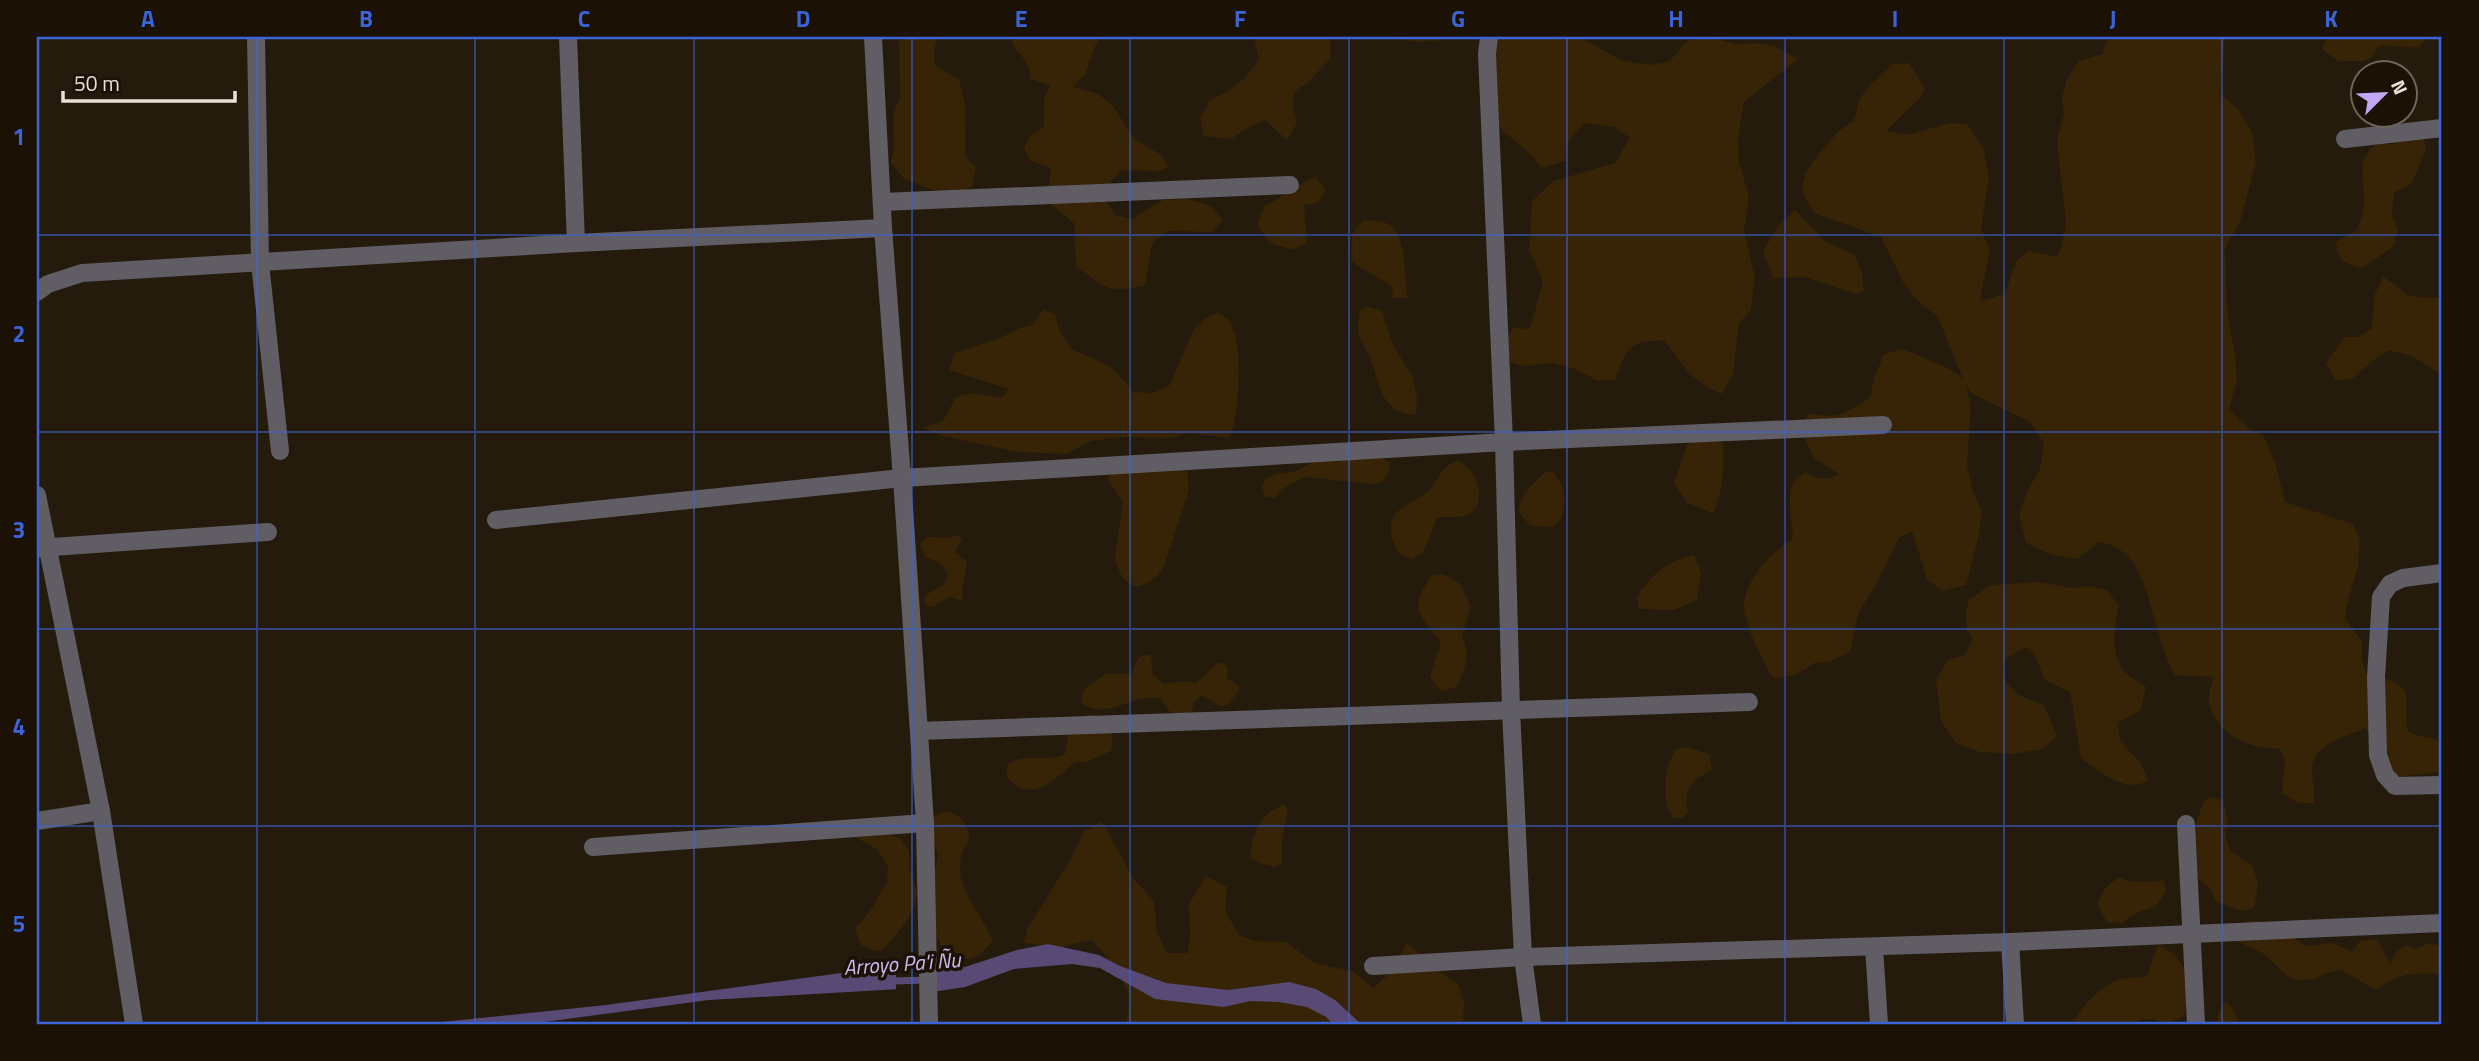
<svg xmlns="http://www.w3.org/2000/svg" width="2479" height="1061" font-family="'Titillium Web',sans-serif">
<rect width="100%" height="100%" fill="#251b0d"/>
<g fill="#372305">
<polygon points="899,37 937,37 934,50 935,66 959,79 965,103 966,157 976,168 972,186 957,194 933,190 904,179 891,162 894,148 893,115 900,97"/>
<path d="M1011,37H1102C1091,47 1092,62 1085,74C1082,78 1076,83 1073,87L1098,94L1114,107L1134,139L1160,154L1169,167L1160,171L1122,170C1102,190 1099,191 1115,215L1131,219L1163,200L1186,199L1210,205L1223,220L1212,232L1167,231L1152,244L1145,285C1108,294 1105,288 1076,266L1074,223L1047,201L1051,168L1031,161L1024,148L1030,136L1044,126V100L1050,85L1030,79C1031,56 1014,56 1011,37Z"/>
<polygon points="1254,37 1330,37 1331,58 1307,83 1295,91 1292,103 1297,123 1287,140 1265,120 1251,126 1231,139 1204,136 1200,118 1210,100 1228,91 1245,78 1259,60"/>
<path d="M1389,37H1451C1432,44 1408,42 1389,37Z"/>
<path d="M1496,37H1555L1563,40L1581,38L1621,60L1649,65L1670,61L1685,43L1696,37H1710L1735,44L1757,43L1774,46L1798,59L1744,102L1738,139L1739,162L1749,197L1744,230L1755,278L1751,310L1739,323L1733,373L1722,394C1689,380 1685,366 1664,341C1630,339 1625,350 1615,380H1596L1575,369L1551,363L1525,366L1510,362L1500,347L1513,328L1530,329L1543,281L1529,250L1532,201L1553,181L1615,163L1630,138L1614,127L1585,123L1569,140L1566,161L1541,168C1529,149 1511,139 1495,124Z"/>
<path d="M2108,37H2225L2220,94L2240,111L2252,133L2256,163L2240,222L2225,248L2227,311L2235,355L2237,380L2229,409L2250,429L2263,435L2275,462L2285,502L2353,524L2360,540L2358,566L2346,609L2345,618L2362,642V660L2368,678C2383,676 2396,680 2406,692L2407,730C2416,738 2431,736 2442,742V772L2392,777L2366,728C2344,737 2309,744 2312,775C2313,785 2315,793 2314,803H2299L2282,793L2285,761L2280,749C2251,749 2217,736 2209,704C2207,697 2212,685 2213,677L2174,675C2167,660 2161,643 2157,628C2147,595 2140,547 2099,542L2077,559L2052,555L2026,543L2019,514L2027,492L2040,469L2044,443L2030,422L1971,393L1966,385L1971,407L1967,465L1973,491L1982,511L1979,535L1966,585L1942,591L1927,579L1912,531L1899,538L1873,590L1859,611L1850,652L1829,662L1814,663L1798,674L1774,679C1764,664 1745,626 1744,608C1744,581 1770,552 1792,540C1795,517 1779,486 1805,472C1815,478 1829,482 1839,474L1814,458L1800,428L1809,414C1841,418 1844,415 1870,397L1875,376L1884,354L1903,349L1950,369L1963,379L1938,317L1917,300L1903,282L1881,237L1814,213L1804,195L1802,186L1807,170L1820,152L1838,132L1854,120L1860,98L1869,86L1893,64L1909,63L1925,88L1920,98L1886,131L1907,135L1950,123L1967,124L1984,149L1989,177L1981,229L1990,250L1980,301L2005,294L2016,261L2028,251L2056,257L2061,248L2066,224L2057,141L2064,114L2062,98L2067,79L2079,61L2102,54Z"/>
<path d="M2326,37H2427L2420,47C2406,49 2393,45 2379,46L2372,57L2364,61H2338L2322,49Z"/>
<path d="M2402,134L2423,135L2426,148L2412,183L2394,193L2392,213L2398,231L2393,247C2381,254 2373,262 2361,268C2343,263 2338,260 2336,242L2357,230C2360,221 2364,212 2364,202C2365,177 2353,159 2379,142L2394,145Z"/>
<path d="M1315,177L1326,190L1318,203L1304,205L1307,243L1293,250L1270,243L1257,225L1264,206C1282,198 1298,184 1315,177Z"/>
<polygon points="1795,210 1826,242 1855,255 1862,274 1864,291 1856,294 1805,277 1773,278 1763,252 1777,227"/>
<path d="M1363,220C1372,221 1383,220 1390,225C1408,238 1403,277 1408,298H1393L1392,287C1379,276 1365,273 1351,260L1352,235Z"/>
<polygon points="2383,277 2396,285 2408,296 2439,298 2442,303 2442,375 2412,356 2389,350 2376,358 2353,378 2336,381 2326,363 2345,337 2358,337 2372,328 2374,296"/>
<path d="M1367,306L1382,311L1393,345L1412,376L1417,396L1416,415C1382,414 1380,386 1371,360C1368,351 1361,343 1359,334C1357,328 1359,319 1359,312Z"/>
<path d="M1044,309L1055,315L1060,332L1072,349L1113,368L1133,392L1153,393L1169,386L1194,329L1206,318L1218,312C1223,316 1228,318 1231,323C1244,348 1239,412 1230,438L1189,433L1170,438L1120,437L1091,441L1067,454L1017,452L943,436L922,428L943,421L956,397L974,393L1002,398L1008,389L949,370L955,353L1000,338L1020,328L1032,325Z"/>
<path d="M1700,433L1722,442C1725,466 1723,490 1713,513L1687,503L1674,483L1687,445Z"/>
<polygon points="1355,456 1364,460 1383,458 1390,464 1388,474 1382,482 1372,484 1305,477 1288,485 1274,498 1264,496 1262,487 1266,479 1275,474 1294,472 1318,460 1337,462"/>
<path d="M1457,461C1477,467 1489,501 1469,514C1459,520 1448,515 1437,518L1426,546L1422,553L1412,559C1402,556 1396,552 1393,541C1382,506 1415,506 1431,488C1441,477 1441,466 1457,461Z"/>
<path d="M1179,466L1187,471L1189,490L1164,566C1158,578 1148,584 1135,587C1122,581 1118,571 1115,557L1123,502L1108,480L1110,470Z"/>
<path d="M1545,472H1553C1566,486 1566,498 1562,517L1553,527L1530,526L1518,510L1524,493Z"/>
<path d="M958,535L962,539L955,552L966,561L967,565L962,589L963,601L949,597L932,607L928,606L924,603L926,595L943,585L948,577C946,564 936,561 925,557L920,544C928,532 935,539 947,538C951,538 954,536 958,535Z"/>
<path d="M1694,555L1701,573L1697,599L1675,610L1639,609L1637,596C1654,572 1666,562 1694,555Z"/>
<path d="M1444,574L1460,584L1471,607L1462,635C1471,656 1466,668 1456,687L1441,691L1430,677L1441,642C1418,612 1408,610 1432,575Z"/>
<path d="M2040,582L2071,588L2088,586L2107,590L2119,606C2114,628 2110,652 2124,671C2129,677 2139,682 2146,687L2141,710L2118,723L2120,741L2141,763L2148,780C2126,795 2098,771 2081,758L2070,692L2045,680L2035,655L2026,647L2008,657L2002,669C2007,693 2023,697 2044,705L2057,736L2043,749L2013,754L1980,752L1957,744L1941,721L1936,680L1948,660L1965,655L1973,639L1967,630L1966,612L1969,600L1990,585Z"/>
<path d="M1147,654L1151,655L1153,675L1164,684L1187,681L1196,683C1206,677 1211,664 1222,662L1228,668L1227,678L1239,686V691L1226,706C1214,707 1211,696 1200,696L1194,703L1191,713L1182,716L1169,711L1161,699C1133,691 1114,720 1083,705L1081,695L1087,687L1107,673L1131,674L1138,658Z"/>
<path d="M1093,714C1110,721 1115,733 1111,751L1085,762H1075C1055,780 1029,806 1006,776L1008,764C1029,751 1043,764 1065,754C1071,730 1063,718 1093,714Z"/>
<path d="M1686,747L1709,754L1712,769C1692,782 1683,786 1688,813L1681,819L1672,817C1661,797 1664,768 1676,749Z"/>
<polygon points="2209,797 2223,800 2228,822 2225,834 2230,851 2253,866 2258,886 2254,908 2241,911 2216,901 2209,887 2197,878 2192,861 2196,823 2203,803"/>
<path d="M1285,804L1288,811L1282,840V863L1276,867L1262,864L1251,858C1250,833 1261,813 1285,804Z"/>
<path d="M947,811C963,816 968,824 970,840C942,874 979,909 993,940C977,961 972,962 947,955L933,931L934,874L938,856L931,831L933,816Z"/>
<path d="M1102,821L1133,878L1154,901L1157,932L1167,953H1188L1190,934L1189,904L1206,876L1227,887L1225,911L1239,935L1255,941L1286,942L1314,963L1352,971L1373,988L1393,971L1406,943C1425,955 1439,973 1458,984L1464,1003L1463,1024H1127C1125,1015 1131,1005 1129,997C1125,979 1105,954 1092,940L1060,947L1024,943L1027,929L1071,859L1083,832Z"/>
<polygon points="867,827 901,839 909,851 909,869 917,891 915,905 906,922 883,950 877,951 861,945 855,929 873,907 887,881 888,866 878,850 857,838"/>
<path d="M2119,877C2133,885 2148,880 2164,881L2166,892L2155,907L2139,912L2121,923L2107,922L2097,903L2105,888Z"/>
<path d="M2250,921C2273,921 2287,930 2304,946L2333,943L2352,952L2360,941L2377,939L2390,965L2397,951L2407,945L2416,949L2426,944L2442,945V974C2410,974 2404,971 2376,990L2341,970L2327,973L2314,979L2296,980L2286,975L2264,954L2235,940L2238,926Z"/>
<path d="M2158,945C2182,955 2188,974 2195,997L2182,1017L2168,1023L2153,1019H2141L2128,1024H2073C2077,1010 2104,984 2118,980C2127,977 2138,978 2147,976Z"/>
<polygon points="2226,1001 2234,1010 2239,1024 2218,1024 2218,1013"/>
</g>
<g fill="#594975">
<polygon points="1048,944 1099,955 1120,966 1166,983 1228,990 1289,982 1316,989 1335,1000 1361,1024 1333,1024 1326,1017 1307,1007 1279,1002 1250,1001 1224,1007 1155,999 1100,968 1072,964 1014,969 965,987 932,992 933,963 965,967 1017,950"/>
<polygon points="900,965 900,989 709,1000 529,1024 442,1024 442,1022 606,1005"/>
</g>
<polygon fill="#251b0d" points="901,961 904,964 903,990 896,993 896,962"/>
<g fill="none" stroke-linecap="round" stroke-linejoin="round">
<polyline stroke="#594975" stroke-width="7" points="892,981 929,980"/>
<g stroke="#605d65" stroke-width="18">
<polyline points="256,37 260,263 280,451"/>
<polyline points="568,37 576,243"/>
<polyline points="873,37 883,228 902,478 925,823 929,1024"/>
<polyline points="1489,37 1487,54 1504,442 1511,710 1523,957 1532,1024"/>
<polyline points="2345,139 2442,128"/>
<polyline points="882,202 1290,185"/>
<polyline points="37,292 48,284 82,273 576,243 883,228"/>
<polyline points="37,495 101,811 134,1024"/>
<polyline points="496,520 902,478 1504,442 1883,425"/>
<polyline points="38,548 268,532"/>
<polyline points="2442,573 2403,578 2390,584 2381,597 2376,677 2378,755 2385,775 2395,786 2442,785"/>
<polyline points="919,731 1749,702"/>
<polyline points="37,821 101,811"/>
<polyline points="2186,824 2196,1024"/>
<polyline points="593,847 925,823"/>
<polyline points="2010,942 2015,1024"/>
<polyline points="1874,947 1879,1024"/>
<polyline points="1373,966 1523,957 2010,942 2442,923"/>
</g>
</g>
<path fill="none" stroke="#3c64d8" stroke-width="2" stroke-opacity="0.55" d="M257,37V1024M475,37V1024M694,37V1024M912,37V1024M1130,37V1024M1349,37V1024M1567,37V1024M1785,37V1024M2004,37V1024M2222,37V1024M37,235H2442M37,432H2442M37,629H2442M37,826H2442"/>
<g text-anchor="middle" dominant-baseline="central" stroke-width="7" stroke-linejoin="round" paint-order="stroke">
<g font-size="21" font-style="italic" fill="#cfbbf4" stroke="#1b1205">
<text transform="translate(902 963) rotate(-4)">Arroyo Pa'i Ñu</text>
</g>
</g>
<rect width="2479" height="1061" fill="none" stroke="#1b1205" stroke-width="77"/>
<g transform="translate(2384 94) rotate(66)"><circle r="33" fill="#1b1205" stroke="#6d655a" stroke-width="2"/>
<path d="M0-5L12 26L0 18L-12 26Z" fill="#c3a7f2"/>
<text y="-10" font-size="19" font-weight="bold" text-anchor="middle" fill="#e9e2d9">N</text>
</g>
<path d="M63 91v10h172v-10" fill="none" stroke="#e9e2d9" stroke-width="3.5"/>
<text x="74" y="91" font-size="21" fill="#e9e2d9" stroke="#1b1205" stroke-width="5" paint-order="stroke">50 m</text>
<rect x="38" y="38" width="2402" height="985" fill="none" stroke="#3c64d8" stroke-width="2.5"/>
<g font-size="23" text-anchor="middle" font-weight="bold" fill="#3c64d8">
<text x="148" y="27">A</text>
<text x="366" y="27">B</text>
<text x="584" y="27">C</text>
<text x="803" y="27">D</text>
<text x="1021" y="27">E</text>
<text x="1240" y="27">F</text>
<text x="1458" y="27">G</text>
<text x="1676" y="27">H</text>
<text x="1895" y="27">I</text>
<text x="2113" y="27">J</text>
<text x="2331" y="27">K</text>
<text x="19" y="145">1</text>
<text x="19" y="342">2</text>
<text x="19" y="538">3</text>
<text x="19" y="735">4</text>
<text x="19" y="932">5</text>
</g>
</svg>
